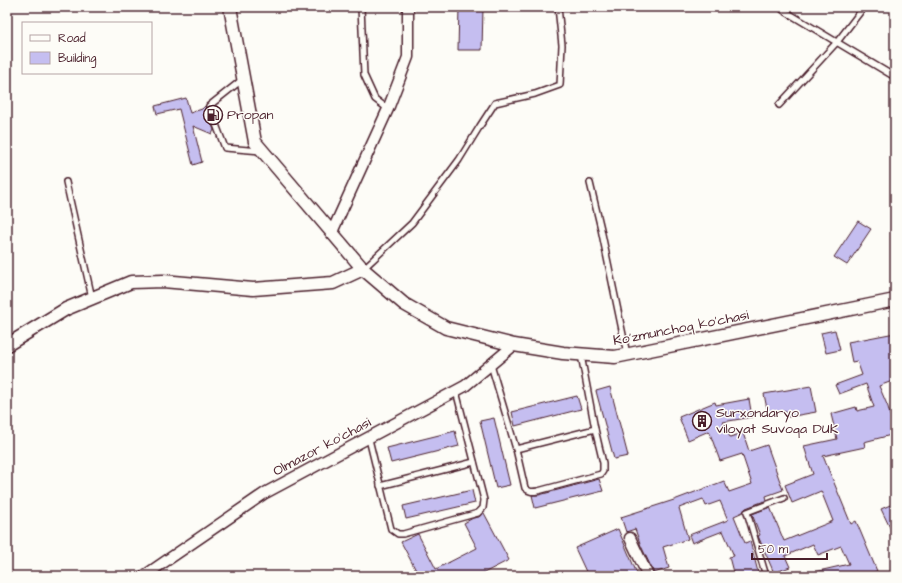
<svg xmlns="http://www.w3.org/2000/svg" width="902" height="583" font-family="'Architects Daughter',sans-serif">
<rect width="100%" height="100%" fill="#fdfcf7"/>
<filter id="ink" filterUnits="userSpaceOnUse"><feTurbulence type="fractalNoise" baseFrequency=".025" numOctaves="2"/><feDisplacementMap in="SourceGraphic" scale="8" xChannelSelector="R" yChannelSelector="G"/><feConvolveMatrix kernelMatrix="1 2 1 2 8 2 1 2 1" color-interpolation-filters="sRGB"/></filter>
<g filter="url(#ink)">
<g fill="#c5bef0" stroke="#4a1f2b">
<polygon points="459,7 483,7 482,50 458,50"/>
<polygon points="186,98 190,113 202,109 205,106 214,130 212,134 193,126 202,162 193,165 179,109 157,114 155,106"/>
<polygon points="858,221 871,229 847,265 834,257"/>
<polygon points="835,330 840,350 826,353 821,333"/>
<polygon points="895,333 895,380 879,386 888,407 895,434 864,442 865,447 823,456 851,524 856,521 877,571 865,576 811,576 810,573 849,564 841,546 818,555 813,544 785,556 790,567 774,573 758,536 760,535 752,514 770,507 784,541 833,521 821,491 792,503 785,485 813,474 808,459 804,446 837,439 831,414 856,407 857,411 874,407 866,384 839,394 835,385 862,375 857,361 852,362 848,342"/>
<polygon points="811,386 816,412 788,417 786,411 768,414 764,394"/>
<polygon points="610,387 628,456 614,459 596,391"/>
<polygon points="577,396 581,409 515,426 512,412"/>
<polygon points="749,399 752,417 723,422 730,437 743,433 749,451 767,445 783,490 766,496 767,500 746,508 744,510 743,512 734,516 745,543 750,541 759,576 734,576 729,557 734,556 723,531 692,543 689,535 728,520 720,501 706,506 703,499 679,508 688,539 663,547 669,568 654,573 641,546 635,529 626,532 621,517 674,500 724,481 729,492 752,484 742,454 720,461 709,431 688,440 679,417 715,402 716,405"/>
<polygon points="494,418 510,485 496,488 480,421"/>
<polygon points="455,431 459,446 391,463 387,448"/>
<polygon points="599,479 603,491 535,508 532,495 539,495"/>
<polygon points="472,490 475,503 406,519 403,506"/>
<polygon points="895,503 895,538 881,509"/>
<polygon points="483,513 484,513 509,560 478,576 419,576 401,542 418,534 436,569 477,548 464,523 473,518 479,517"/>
<polygon points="618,529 638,576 588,576 575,548"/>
</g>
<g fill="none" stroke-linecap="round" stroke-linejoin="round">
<g stroke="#4a1f2b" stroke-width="8">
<g id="service">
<polyline points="361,7 364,75 375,99 388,109"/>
<polyline points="784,7 783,10 895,77"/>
<polyline points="243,79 209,106 225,148 261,151"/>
<polyline points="779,105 837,42 864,7"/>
<polyline points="66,182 92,298"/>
<polyline points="590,183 601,229 627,354"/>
<polyline points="363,269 412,223 459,160 480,126 495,103 535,94 560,85 562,45 558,7"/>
<path d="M491,365L516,449L525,488C529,492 532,492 538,491L601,474L603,471V463L595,429L581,355"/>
<polyline points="369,439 391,529 398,534 403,534 478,513 483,508 484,500 456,391"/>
<polyline points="516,449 595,429"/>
<polyline points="380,486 474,462"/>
<polyline points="766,576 747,512 784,498"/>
</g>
</g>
<g stroke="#4a1f2b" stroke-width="13">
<g id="minor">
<polyline points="332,232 388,109 408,57 408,7"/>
<polyline points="630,538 648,576"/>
<polyline points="144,576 265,493 465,386 514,345"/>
</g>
</g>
<g stroke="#4a1f2b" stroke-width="15">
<g id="tertiary">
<polyline points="230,7 255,142 363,269 404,304 446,328 514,345 563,353 615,357 895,300"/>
<polyline points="7,345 66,309 131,282 163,281 253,289 333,283 363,269"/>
</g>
</g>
<use href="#service" stroke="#fdfcf7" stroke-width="5"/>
<use href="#minor" stroke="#fdfcf7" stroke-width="10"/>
<use href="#tertiary" stroke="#fdfcf7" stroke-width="12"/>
</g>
</g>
<defs>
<g id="fuel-ring" transform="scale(1)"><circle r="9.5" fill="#fdfcf7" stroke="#4a1f2b" stroke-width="1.5"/><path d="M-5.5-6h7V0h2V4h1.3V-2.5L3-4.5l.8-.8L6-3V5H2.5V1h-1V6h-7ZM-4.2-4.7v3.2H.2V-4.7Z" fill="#4a1f2b"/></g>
<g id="building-ring" transform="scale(1)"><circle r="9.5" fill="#fdfcf7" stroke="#4a1f2b" stroke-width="1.5"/><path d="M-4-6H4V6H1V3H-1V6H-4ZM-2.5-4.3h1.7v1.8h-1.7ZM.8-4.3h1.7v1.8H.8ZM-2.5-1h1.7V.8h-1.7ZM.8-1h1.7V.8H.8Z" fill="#4a1f2b"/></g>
</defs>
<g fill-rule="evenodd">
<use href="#fuel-ring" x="213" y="115"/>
<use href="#building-ring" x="702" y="421"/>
</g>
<g text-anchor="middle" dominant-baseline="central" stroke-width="3" stroke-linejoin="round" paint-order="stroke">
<g font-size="14" fill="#4a1f2b" stroke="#fdfcf7" text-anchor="start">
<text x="227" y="115">Propan</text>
<text x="716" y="413">Surxondaryo<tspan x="716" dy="16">viloyat Suvoqa DUK</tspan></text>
</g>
<g font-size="14" fill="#4a1f2b" stroke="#fdfcf7">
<text transform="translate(681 328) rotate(-11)">Ko'zmunchoq ko'chasi</text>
<text transform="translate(322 447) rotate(-28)">Olmazor ko'chasi</text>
</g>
</g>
<rect width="902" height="583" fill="none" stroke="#fdfcf7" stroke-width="24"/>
<rect x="12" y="12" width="878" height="559" fill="none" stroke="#4a1f2b" stroke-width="1.5" filter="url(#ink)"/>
<rect x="22" y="22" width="130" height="52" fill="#fdfcf7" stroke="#b5a4a5"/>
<rect x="30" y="35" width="20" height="6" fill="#fdfcf7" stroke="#b5a4a5"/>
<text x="58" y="42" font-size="12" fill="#4a1f2b">Road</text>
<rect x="30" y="52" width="20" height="12" fill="#c5bef0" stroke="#b5a4a5"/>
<text x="58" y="62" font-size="12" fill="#4a1f2b">Building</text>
<path d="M752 553v6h75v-6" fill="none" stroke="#4a1f2b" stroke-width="2"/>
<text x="758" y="553" font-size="12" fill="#4a1f2b" stroke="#fdfcf7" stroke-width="3" paint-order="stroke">50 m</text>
</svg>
